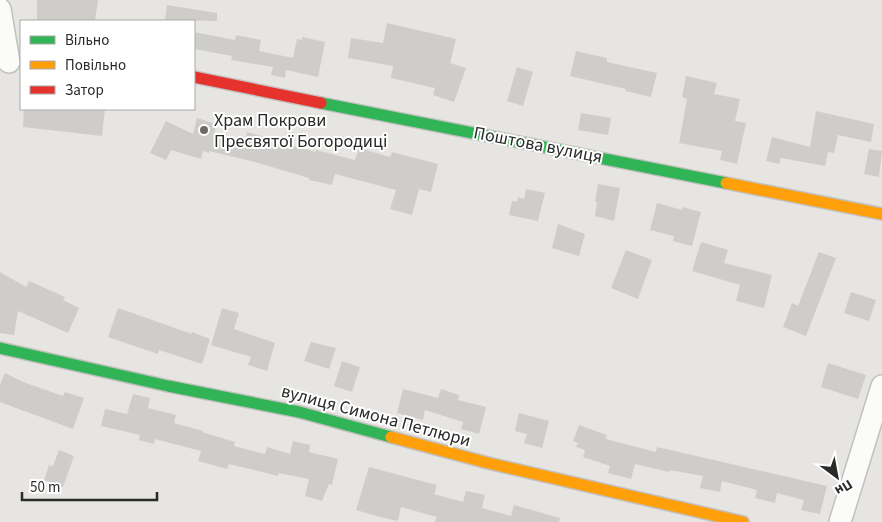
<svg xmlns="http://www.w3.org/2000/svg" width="882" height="522" font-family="'Source Sans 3',sans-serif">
<rect width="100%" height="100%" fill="#e7e5e1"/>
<g fill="#cfcdca">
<polygon points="37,0 98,0 95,21 37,21"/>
<polygon points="167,5 217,13 217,21 165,20"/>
<polygon points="387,23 456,39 450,63 466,68 454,102 433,95 435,88 391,78 393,66 348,58 351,38 383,43"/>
<polygon points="194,32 235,40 236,35 261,40 259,51 293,58 297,39 302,40 302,37 325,42 318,77 286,70 285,78 271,75 273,67 231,60 232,56 194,49"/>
<polygon points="576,51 607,58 607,62 657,73 651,97 625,91 626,89 570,76"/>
<polygon points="517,67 533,72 523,106 507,101"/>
<polygon points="686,76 717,83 714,94 740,99 735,121 746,123 737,164 720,160 722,151 679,143 687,99 682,97"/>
<polygon points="24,109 105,109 102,136 23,127"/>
<polygon points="816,111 874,124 871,142 838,135 834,153 828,152 825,166 781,158 779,164 766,161 772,137 810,147"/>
<polygon points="581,113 611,118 608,135 578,130"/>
<polygon points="197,118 216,124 214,135 245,142 247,132 315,152 316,150 355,160 359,148 390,157 392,152 438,164 431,192 419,189 412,215 390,209 396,190 335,174 332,185 309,180 309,178 255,162 209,151 209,153 203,151 201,159 171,150 166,160 150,153 166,121 193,134"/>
<polygon points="869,149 882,151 879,177 864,174"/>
<polygon points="598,184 620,188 614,221 595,216 597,202 595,201"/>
<polygon points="526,189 545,193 538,221 509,215 512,201 517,202 518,197 524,199"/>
<polygon points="657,203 682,210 682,207 701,212 692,246 673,241 674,236 650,230"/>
<polygon points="558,224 585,234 579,256 552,248"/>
<polygon points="701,242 728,250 724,263 772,275 764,308 736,301 740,285 692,271"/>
<polygon points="626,250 652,260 638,299 611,288"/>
<polygon points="819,252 836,258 806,336 783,327 792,303 798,306"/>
<polygon points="0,272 26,287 29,281 65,297 63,300 79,308 68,333 18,311 14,335 0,333"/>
<polygon points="851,292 876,300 869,321 844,313"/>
<polygon points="118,308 192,334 192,332 210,339 202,364 159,350 158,354 108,337"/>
<polygon points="222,308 239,313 234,329 275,343 267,371 248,365 251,357 211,345"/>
<polygon points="311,342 336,348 329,369 304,361"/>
<polygon points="342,361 360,367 352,392 334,386"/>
<polygon points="828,363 866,375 858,399 821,387"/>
<polygon points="5,373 23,382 63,396 65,392 84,398 73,429 0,402 0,385"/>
<polygon points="403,389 438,398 441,389 459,395 458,400 486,407 479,434 461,429 463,422 425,410 423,420 397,413"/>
<polygon points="133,394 150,398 148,408 176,415 174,423 203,431 202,432 235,442 234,446 265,454 267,447 290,454 293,441 310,445 309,452 338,459 332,485 329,484 322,501 305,496 309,479 279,473 278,476 229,464 227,469 198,461 201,451 155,439 154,444 139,440 140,435 101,426 105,409 127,414"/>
<polygon points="519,413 549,421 542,448 524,443 527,434 515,431"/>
<polygon points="579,425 607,435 606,439 656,452 657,447 827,486 820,514 801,510 804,500 777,493 775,503 755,498 757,490 722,481 720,492 700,488 703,476 670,470 669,472 635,464 631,479 608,473 610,466 583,457 585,450 576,447 578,443 573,441"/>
<polygon points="59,450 74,456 63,487 44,480 49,465 53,466"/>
<polygon points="369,467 437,485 434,494 463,502 466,491 485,495 482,508 511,516 514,505 560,518 559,522 435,522 437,517 401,507 398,521 380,517 356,510"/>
</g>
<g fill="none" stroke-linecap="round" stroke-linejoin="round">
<g stroke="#c2c1c0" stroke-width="24">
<g id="street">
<polyline points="0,9 9,62"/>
<polyline points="840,522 882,386"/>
</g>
</g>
<g stroke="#c2c1c0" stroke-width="14">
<g id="fast">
<polyline points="321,103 726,183"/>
<polyline points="0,348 168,386 299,412 391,437"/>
</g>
</g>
<g stroke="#c2c1c0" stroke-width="14">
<g id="slow">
<polyline points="726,183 882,214"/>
<polyline points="391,437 488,463 743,522"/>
</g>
</g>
<g stroke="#c2c1c0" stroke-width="14">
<polyline id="jam" points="194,77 321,103"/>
</g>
<use href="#street" stroke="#fbfbfa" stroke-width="21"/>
<use href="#fast" stroke="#30b455" stroke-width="11"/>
<use href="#slow" stroke="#ff9f0a" stroke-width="11"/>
<use href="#jam" stroke="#e5322d" stroke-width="11"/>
</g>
<circle fill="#6c6b6a" stroke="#fff" stroke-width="2" cx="204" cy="130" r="5"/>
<g text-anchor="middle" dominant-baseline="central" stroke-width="4" stroke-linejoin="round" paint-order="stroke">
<g font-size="18" fill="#2a2a2a" stroke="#fff" text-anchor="start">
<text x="214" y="120">Храм Покрови<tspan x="214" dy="21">Пресвятої Богородиці</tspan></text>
</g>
<g font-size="18" fill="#2a2a2a" stroke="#fff">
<text transform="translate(538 145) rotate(11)">Поштова вулиця</text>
<text transform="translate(376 416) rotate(15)">вулиця Симона Петлюри</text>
</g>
</g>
<rect x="20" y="20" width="175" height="90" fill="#ffffff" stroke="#aaaaaa"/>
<rect x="30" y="36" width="25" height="8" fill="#30b455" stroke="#aaaaaa"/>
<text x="65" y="45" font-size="15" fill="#2a2a2a">Вільно</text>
<rect x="30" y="61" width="25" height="8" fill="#ff9f0a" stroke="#aaaaaa"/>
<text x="65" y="70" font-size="15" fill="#2a2a2a">Повільно</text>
<rect x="30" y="86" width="25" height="8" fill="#e5322d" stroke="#aaaaaa"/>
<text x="65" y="95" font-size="15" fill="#2a2a2a">Затор</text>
<g transform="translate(837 477) rotate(148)" stroke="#ffffff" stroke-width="4" paint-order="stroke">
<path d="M0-4L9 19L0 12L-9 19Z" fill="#2a2a2a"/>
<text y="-8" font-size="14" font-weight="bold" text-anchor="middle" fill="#2a2a2a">Пн</text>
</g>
<path d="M22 492v8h135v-8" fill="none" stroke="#2a2a2a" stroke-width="2.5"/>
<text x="30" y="492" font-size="15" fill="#2a2a2a" stroke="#ffffff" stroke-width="4" paint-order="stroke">50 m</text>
</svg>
